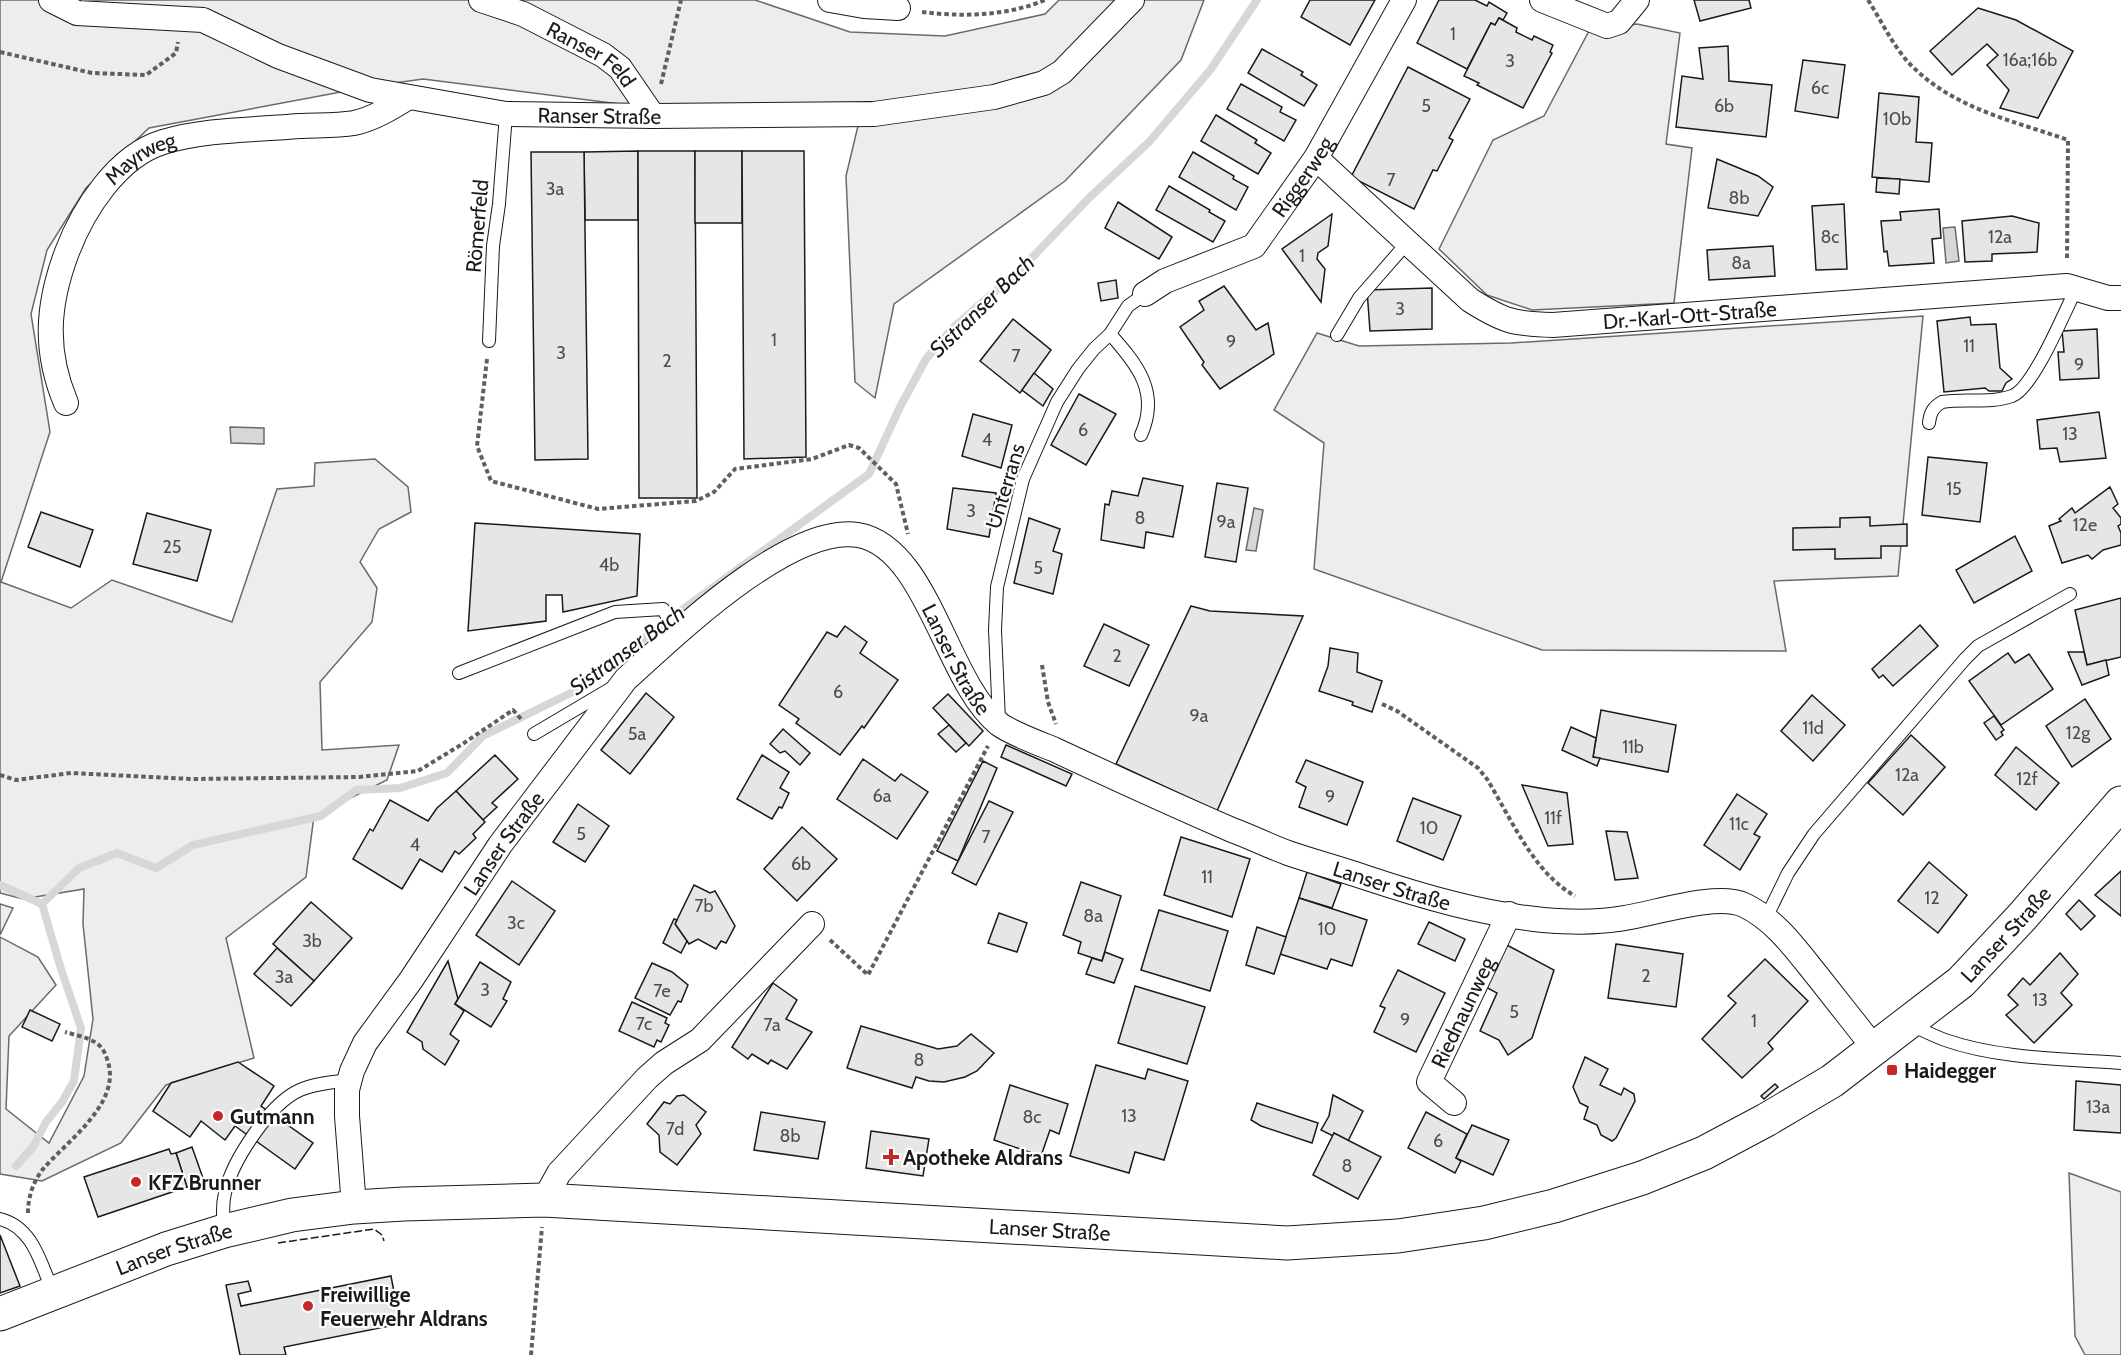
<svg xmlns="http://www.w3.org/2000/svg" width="2121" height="1355" font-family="Cabin,sans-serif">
<rect width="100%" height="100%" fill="#fff"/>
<g fill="#ededed" stroke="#6a6a6a" stroke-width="1.5">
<polygon points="0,0 755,0 850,32 945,36 1045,14 1059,0 1204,0 1181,60 1065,181 894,304 875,398 855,382 846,176 863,105 674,111 423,79 373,86 149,128 86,188 47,250 31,314 50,432 1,582 71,608 112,580 232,622 277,489 314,486 315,463 375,459 408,487 411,512 379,529 360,562 377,588 372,622 320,682 322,750 399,745 387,780 314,816 306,877 226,938 254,1058 166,1085 121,1143 42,1181 0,1174 0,937 38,957 56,985 9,1036 6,1109 49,1143 84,1076 93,1019 83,924 84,889 23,899 0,893"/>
<polygon points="1637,24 1680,33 1666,144 1692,148 1674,303 1532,310 1487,295 1439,249 1493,140 1544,116 1589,31"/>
<polygon points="1923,316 1898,576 1774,581 1786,651 1542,650 1314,569 1324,443 1274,410 1317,333 1359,346 1511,343"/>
<polygon points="0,904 13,908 0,935"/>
<polygon points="2069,1173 2121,1192 2121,1355 2085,1355 2075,1336"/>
</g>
<g fill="#d7d7d7" stroke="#6a6a6a" stroke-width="1.5">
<polygon points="1955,227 1959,261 1946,263 1943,228"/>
<polygon points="230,427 264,428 264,444 231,443"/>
<polygon points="1254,508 1263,510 1256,551 1246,550"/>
</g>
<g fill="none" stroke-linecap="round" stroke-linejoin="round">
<g stroke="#d7d7d7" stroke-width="8">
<polyline points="0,885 42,904"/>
<polyline points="16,1166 33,1147 46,1122 62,1102 74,1081 81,1028 61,969 42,904 79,868 117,853 156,868 193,845 321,816 356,790 400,788 447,773 483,736 583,687 657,628 869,474 900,407 926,359 954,327 1025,265 1089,198 1149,142 1211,69 1257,0"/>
</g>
</g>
<g fill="#e6e6e6" stroke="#1a1a1a" stroke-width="1.5">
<polygon points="1310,0 1375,0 1350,45 1301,17"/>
<polygon points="1439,0 1475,0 1487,6 1489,2 1507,13 1503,20 1499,18 1495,25 1491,23 1467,69 1417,43"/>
<polygon points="1694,0 1749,0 1751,8 1700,21"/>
<polygon points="1978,8 2016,20 2073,51 2038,118 2000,108 2009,90 1987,65 1998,55 1987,44 1952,75 1930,51"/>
<polygon points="1499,18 1517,28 1516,32 1532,40 1534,36 1553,45 1550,52 1552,53 1523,108 1477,85 1479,83 1464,76 1491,23 1495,25"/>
<polygon points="1728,46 1729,81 1772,85 1766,137 1676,127 1682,76 1703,79 1699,48"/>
<polygon points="1262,49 1303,72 1301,75 1317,85 1304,106 1248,73"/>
<polygon points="1803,60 1845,65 1838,118 1795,111"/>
<polygon points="1408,67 1470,99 1449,138 1453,140 1437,171 1433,170 1414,209 1351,177"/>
<polygon points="1241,84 1282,107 1280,112 1296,120 1284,141 1227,109"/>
<polygon points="1879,93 1919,97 1916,142 1932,143 1929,182 1872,177"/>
<polygon points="1216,115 1257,140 1255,143 1271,153 1258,174 1201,141"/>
<polygon points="638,151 638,220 585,220 584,152"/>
<polygon points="638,151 695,151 697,498 639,498"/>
<rect x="695" y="151" width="47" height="72"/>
<polygon points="742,151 804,151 806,457 744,459"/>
<polygon points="531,152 584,152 588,459 535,460"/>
<polygon points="1193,152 1234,176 1233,179 1248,187 1236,210 1179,177"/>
<polygon points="1717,159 1758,176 1773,187 1758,216 1708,208"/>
<polygon points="1877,178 1900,179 1899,194 1876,192"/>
<polygon points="1169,186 1210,210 1209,212 1225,221 1213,242 1156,210"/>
<polygon points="1118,202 1172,237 1159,259 1105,228"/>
<polygon points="1844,204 1847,269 1816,270 1812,206"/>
<polygon points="1939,209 1941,238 1932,239 1934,263 1889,266 1887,251 1884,252 1881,221 1901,220 1900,212"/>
<polygon points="1332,214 1328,246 1318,253 1317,259 1325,269 1321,302 1282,249"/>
<polygon points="2012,216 2039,223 2037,252 1992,254 1992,261 1965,262 1962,221"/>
<polygon points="1773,246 1775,276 1709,280 1707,250"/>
<polygon points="1116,280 1118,298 1101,301 1098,283"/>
<polygon points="1224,286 1256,330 1268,323 1274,354 1220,389 1202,365 1204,362 1180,327 1204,310 1199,301"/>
<polygon points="1432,288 1432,329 1370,331 1367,290"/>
<polygon points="1970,317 1971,325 1996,324 2000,368 2012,379 2006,383 2002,391 1989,391 1985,388 1944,392 1937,321"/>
<polygon points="1013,319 1051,350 1020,393 980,361"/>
<polygon points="2097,329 2099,378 2060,380 2058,352 2064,352 2062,331"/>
<polygon points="1034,373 1053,389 1043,406 1022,390"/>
<polygon points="1079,394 1116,414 1086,465 1051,445"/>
<polygon points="2099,412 2106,458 2060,462 2057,448 2040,449 2037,420"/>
<polygon points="973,414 1012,425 1001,468 962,456"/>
<polygon points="1928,457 1987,463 1980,522 1922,515"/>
<polygon points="1143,478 1183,486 1173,537 1146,532 1144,548 1101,540 1105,504 1109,505 1112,491 1138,496"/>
<polygon points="1217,483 1248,488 1236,562 1205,557"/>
<polygon points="2110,487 2118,504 2113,508 2121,518 2121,524 2118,526 2121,533 2121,545 2103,550 2092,559 2088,555 2062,563 2049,526 2061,521 2059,519 2072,508 2075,513"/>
<polygon points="953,488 996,493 989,537 947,529"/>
<polygon points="41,512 93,530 80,567 28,547"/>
<polygon points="147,513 211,530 197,581 133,564"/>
<polygon points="1870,517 1870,526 1907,524 1907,546 1881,546 1881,558 1835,559 1835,549 1793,550 1793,528 1840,527 1840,518"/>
<polygon points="1029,518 1060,529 1053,551 1062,554 1053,594 1014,583"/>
<polygon points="475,523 640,534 637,596 563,612 562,595 546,595 546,621 468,631"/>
<polygon points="2015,536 2032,571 1974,603 1956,570"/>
<polygon points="2121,598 2121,657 2087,665 2075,610"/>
<polygon points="1191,606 1210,611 1303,616 1217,811 1116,764"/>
<polygon points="1104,624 1149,645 1129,686 1084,666"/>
<polygon points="1920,625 1938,646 1893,686 1883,675 1879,678 1872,669"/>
<polygon points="845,626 867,642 860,653 898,680 864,728 862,726 840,755 796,723 799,719 779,705 827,632 837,637"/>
<polygon points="1330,648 1358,653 1357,672 1382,681 1372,712 1352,705 1353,702 1319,691 1328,666"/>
<polygon points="2068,652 2084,652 2087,665 2106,660 2109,675 2082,685"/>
<polygon points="2008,653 2015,663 2029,654 2053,689 2001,725 1969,681"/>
<polygon points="646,693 674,717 630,774 601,750"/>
<polygon points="948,694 983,731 969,746 933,708"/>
<polygon points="1812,695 1845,725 1813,761 1781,731"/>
<polygon points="2085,699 2111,739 2072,767 2046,726"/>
<polygon points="1601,710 1676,725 1668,772 1593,757"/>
<polygon points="1994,716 2004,730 2001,732 2003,735 1996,740 1984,723"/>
<polygon points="949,725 966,743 956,752 938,734"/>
<polygon points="1571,727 1596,738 1593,757 1600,758 1597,766 1562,750"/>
<polygon points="783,729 810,753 800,765 785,751 780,753 770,744"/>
<polygon points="1911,735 1945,767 1903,815 1868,783"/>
<polygon points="1006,745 1072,774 1066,786 1001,757"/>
<polygon points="2016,747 2059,783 2036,810 1995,775"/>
<polygon points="495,755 518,779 492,803 497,807 483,820 456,791"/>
<polygon points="762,755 789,772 780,788 789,793 782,808 779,807 772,819 737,799"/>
<polygon points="863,759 895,781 901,774 928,792 897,839 837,799"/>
<polygon points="1306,760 1363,782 1347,825 1299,807 1306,787 1296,782"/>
<polygon points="983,761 997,768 958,861 937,851"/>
<polygon points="1522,785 1567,793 1573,844 1548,846"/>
<polygon points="456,791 485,822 473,834 476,838 459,854 455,851 442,872 420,859 402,889 353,859 370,829 373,831 390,800 428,821 437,808"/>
<polygon points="1737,794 1767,814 1754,834 1760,837 1740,870 1704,845"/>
<polygon points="1413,798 1461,816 1443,860 1397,841"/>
<polygon points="989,801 1013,812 976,885 952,873"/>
<polygon points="578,804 609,826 585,862 553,842"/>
<polygon points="802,827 837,859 797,901 764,869"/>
<polygon points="1606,831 1627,832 1638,878 1615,880"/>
<polygon points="1181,837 1250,859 1232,917 1164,895"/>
<polygon points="1929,862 1967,895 1938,933 1898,901"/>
<polygon points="2121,871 2121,916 2095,895"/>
<polygon points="1307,872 1341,884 1332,908 1299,898"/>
<polygon points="512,881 555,911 519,965 476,935"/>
<polygon points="1081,882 1121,896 1102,961 1078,953 1081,942 1063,935"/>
<polygon points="694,885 710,893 715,891 735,926 726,943 721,941 716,949 698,939 689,944 675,924"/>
<polygon points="1299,898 1367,920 1352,966 1331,959 1327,969 1280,954"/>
<polygon points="2079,900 2095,916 2081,930 2066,914"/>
<polygon points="311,902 352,938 314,981 273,944"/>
<polygon points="1159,910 1228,931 1210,991 1141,970"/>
<polygon points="999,913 1027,923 1017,952 988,943"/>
<polygon points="674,919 677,920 675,924 687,941 681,953 663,943"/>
<polygon points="1429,922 1465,939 1455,961 1418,944"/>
<polygon points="1257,927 1286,937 1274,974 1246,965"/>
<polygon points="1503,943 1554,970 1532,1038 1508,1055 1499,1040 1480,1031 1497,993 1482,985"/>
<polygon points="1616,944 1683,954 1676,1007 1608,998"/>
<polygon points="277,948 314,981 291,1006 254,974"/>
<polygon points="1105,952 1123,959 1114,983 1086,974 1092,958 1102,961"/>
<polygon points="2060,953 2078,974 2061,993 2072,1005 2034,1043 2006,1015 2018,1005 2008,995 2023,978 2030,985"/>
<polygon points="1765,959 1808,1001 1768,1043 1773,1049 1742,1078 1702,1039 1736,1003 1728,996"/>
<polygon points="448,961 458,999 455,1004 464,1011 450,1034 459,1041 445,1065 423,1049 422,1042 407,1032"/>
<polygon points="480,962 511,982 503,999 507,1001 491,1027 455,1004"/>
<polygon points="652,963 672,972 688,985 681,1002 678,1001 670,1015 635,998"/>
<polygon points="1398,970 1445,993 1416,1052 1374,1032 1385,1008 1380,1006"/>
<polygon points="773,983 797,1000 786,1019 812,1032 787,1069 771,1060 768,1064 752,1054 748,1059 732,1047"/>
<polygon points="1135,986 1205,1007 1187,1064 1118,1043"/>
<polygon points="632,1002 667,1018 665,1023 669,1025 661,1042 657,1040 654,1047 619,1031"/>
<polygon points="30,1010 60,1024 52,1041 22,1027"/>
<polygon points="861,1026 938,1049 957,1046 971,1034 994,1053 977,1071 965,1077 944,1082 929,1081 916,1077 912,1088 847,1068"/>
<polygon points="1585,1057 1608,1069 1600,1085 1621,1095 1624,1088 1634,1094 1635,1101 1616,1138 1612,1141 1601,1135 1597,1125 1584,1119 1588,1107 1580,1103 1573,1087"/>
<polygon points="238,1062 274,1086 261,1106 313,1143 295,1169 235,1126 225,1140 201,1121 190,1137 153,1111 171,1083"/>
<polygon points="1096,1065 1145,1079 1148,1069 1188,1081 1164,1160 1135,1152 1129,1173 1070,1156"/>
<polygon points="2076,1081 2121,1085 2121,1133 2074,1130"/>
<polygon points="1775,1084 1778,1087 1764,1099 1761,1096"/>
<polygon points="1010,1085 1068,1104 1059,1134 1050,1130 1041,1156 994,1140"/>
<polygon points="684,1095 706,1112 696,1125 701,1134 677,1165 660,1152 659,1135 647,1124 664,1102 670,1104 677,1096"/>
<polygon points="1333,1095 1363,1111 1348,1141 1334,1133 1333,1136 1321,1130 1329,1116"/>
<polygon points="1257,1103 1318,1123 1312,1143 1261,1126 1251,1120"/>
<polygon points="761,1112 825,1122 818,1159 754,1150"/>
<polygon points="1426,1112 1467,1134 1456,1158 1461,1161 1455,1173 1408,1148"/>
<polygon points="1472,1125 1509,1140 1493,1175 1456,1158"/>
<polygon points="871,1131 929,1139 923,1176 866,1168"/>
<polygon points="1334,1133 1381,1157 1358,1199 1313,1175"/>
<polygon points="192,1147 204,1181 187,1187 176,1153"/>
<polygon points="169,1149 171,1154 176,1153 187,1187 98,1217 84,1177"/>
<polygon points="0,1235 20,1286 0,1293"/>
<polygon points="391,1276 400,1324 284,1347 286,1355 240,1355 226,1285 248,1281 251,1291 238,1294 241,1306"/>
</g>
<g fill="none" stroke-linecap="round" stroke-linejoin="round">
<g stroke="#1a1a1a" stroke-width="14">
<g id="lane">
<path d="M1110,334C1138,365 1160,393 1141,435"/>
<polyline points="1337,335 1359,298 1407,243"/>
<polyline points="489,341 493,246 499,204 506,114"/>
<path d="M1929,423C1930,413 1933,407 1942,402C1964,398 1990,404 2012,396C2033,389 2065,311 2076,289"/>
<polyline points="459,673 615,612 663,609 676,634"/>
<polyline points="999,720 995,630 997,587 1023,479 1057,402 1078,369 1094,349 1110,334 1128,306 1145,294"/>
<polyline points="534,734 610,689"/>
<polyline points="1766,918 1788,873 1814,834 1965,659 1978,646 2070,594"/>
<path d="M1911,1025C1922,1030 1934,1036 1945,1040C1999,1059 2064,1059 2121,1063"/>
<path d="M0,1219C33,1227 41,1264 53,1292"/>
<path d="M224,1229C223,1217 222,1205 225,1193C232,1161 270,1103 300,1090C316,1083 334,1082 350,1080"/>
</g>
</g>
<g stroke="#1a1a1a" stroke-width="26">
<g id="street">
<path id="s1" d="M51,0L77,13L203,20L278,56L370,90L506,114L653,116L874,114L994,97L1044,83L1062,72L1132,0"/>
<path id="s2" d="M481,0L523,14L603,55L620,68L653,116"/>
<polyline points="830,0 864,6 898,8"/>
<polyline points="1542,0 1607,26 1619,22 1637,0"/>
<path id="s3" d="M1316,158L1470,300C1503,321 1513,324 1553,325L2067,286L2108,298H2121"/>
<path id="s4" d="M1145,294L1165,281L1254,246L1316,158L1404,0"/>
<path id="s5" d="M66,403C44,351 47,305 67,252C83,210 117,156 163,142C206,129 255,130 299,126C317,125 336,126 354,123C373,119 391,108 407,98"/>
<path id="s6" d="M1454,1103L1429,1082L1509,914"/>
<polyline points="544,1200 559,1173 647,1078 664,1063 700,1040 812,924"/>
<path id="s7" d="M354,1207L347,1116V1090L352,1071L365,1043L411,980L500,845L626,679C675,635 789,524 858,535C928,547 946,682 999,724C1011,733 1038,743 1053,749C1113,777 1172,804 1232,830C1251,837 1269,846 1288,853C1314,862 1341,869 1367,878C1424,897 1483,914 1543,920C1568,922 1594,923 1618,919C1651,915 1715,892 1744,905C1776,920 1797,951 1819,978C1838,1002 1856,1025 1875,1049"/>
</g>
</g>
<g stroke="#1a1a1a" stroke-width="35">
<g id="secondary">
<path id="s8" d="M0,1314L166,1249L224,1231L292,1215L354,1207L404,1204L544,1200L1287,1243L1398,1236L1484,1223L1554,1206L1642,1178L1704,1153L1766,1120L1832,1081L1961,982L2022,917L2121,803"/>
</g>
</g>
<g stroke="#5f5f5f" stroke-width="4" stroke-dasharray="4.5 3" stroke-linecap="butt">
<path d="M1868,0C1881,20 1892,44 1908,62C1951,108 2011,120 2068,140L2067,261"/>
<path d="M922,12C962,17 1007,16 1045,0"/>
<polyline points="0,52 92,73 146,75 176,53 178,42"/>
<polyline points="661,84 681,0"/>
<polyline points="487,359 477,446 491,481 598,509 696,501 714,492 735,469 812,459 849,445 859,448 896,484 908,534"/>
<polyline points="1042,665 1048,702 1056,724"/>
<path d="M1382,704L1397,711L1478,768L1487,779C1512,820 1533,872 1575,896"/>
<polyline points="0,775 16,780 71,773 191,779 359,777 418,771 464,743 513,710 522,720"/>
<polyline points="830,940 868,975 988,746"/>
<path d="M28,1213C28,1197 33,1182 43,1169C66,1142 121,1104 108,1062C106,1055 103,1047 96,1043C88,1037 75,1035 65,1032"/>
<polyline points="531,1355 542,1227"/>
</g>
<use href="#lane" stroke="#fff" stroke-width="12"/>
<use href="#street" stroke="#fff" stroke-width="24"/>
<use href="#secondary" stroke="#fff" stroke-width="33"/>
<polyline stroke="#1a1a1a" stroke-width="1.5" stroke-dasharray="8 3" stroke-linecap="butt" points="278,1243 374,1229 382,1235 384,1241"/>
</g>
<g fill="#c62828" stroke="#fff" stroke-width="2">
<rect x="1886" y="1064" width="12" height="12" rx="3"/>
<circle cx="218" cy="1116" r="6"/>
<path d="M888 1148h6v6h6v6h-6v6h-6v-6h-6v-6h6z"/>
<circle cx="136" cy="1182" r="6"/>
<circle cx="308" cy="1306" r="6"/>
</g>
<g text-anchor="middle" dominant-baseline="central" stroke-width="4.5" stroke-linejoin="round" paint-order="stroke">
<g font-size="18" fill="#4d4d4d">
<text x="1453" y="34">1</text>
<text x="2030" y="60">16a;16b</text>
<text x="1510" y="61">3</text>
<text x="1820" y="88">6c</text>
<text x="1426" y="106">5</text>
<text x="1724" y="106">6b</text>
<text x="1897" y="119">10b</text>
<text x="1391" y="180">7</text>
<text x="555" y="189">3a</text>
<text x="1739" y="198">8b</text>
<text x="1830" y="237">8c</text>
<text x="2000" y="237">12a</text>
<text x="1302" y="256">1</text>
<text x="1741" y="263">8a</text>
<text x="1400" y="309">3</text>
<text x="774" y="340">1</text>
<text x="1231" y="342">9</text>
<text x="1969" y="346">11</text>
<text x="561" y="353">3</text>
<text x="1016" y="356">7</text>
<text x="667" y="361">2</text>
<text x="2079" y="365">9</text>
<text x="1083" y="430">6</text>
<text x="2070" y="434">13</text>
<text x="987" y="440">4</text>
<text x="1954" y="489">15</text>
<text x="971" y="511">3</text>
<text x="1140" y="518">8</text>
<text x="1226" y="522">9a</text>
<text x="2085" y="525">12e</text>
<text x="172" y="547">25</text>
<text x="609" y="565">4b</text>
<text x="1038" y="568">5</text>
<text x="1117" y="656">2</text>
<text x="838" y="692">6</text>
<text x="1199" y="716">9a</text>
<text x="1813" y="728">11d</text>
<text x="2078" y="733">12g</text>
<text x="637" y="734">5a</text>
<text x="1633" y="747">11b</text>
<text x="1907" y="775">12a</text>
<text x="2027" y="779">12f</text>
<text x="882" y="796">6a</text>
<text x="1330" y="797">9</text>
<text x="1553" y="818">11f</text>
<text x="1739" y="824">11c</text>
<text x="1429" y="828">10</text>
<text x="581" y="834">5</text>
<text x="986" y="837">7</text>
<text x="415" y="845">4</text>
<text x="801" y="864">6b</text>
<text x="1207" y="877">11</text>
<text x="1932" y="898">12</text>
<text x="704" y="906">7b</text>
<text x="1093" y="916">8a</text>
<text x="516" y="923">3c</text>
<text x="1327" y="929">10</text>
<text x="312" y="941">3b</text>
<text x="1646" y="976">2</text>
<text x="284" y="977">3a</text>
<text x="485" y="990">3</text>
<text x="662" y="991">7e</text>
<text x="2040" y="1000">13</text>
<text x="1514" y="1012">5</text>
<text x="1405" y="1020">9</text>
<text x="1754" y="1021">1</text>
<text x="644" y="1024">7c</text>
<text x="772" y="1025">7a</text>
<text x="919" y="1060">8</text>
<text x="2098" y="1107">13a</text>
<text x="1129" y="1116">13</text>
<text x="1032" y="1117">8c</text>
<text x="675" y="1129">7d</text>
<text x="790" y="1136">8b</text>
<text x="1438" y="1141">6</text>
<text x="1347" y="1166">8</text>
</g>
<g font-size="21" fill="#1a1a1a" stroke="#fff">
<text stroke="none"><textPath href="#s2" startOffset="124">Ranser Feld</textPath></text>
<text stroke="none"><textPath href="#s1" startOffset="568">Ranser Straße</textPath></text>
<text stroke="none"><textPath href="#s5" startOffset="278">Mayrweg</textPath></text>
<text stroke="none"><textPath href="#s4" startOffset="204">Riggerweg</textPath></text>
<text transform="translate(477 226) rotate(-85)">Römerfeld</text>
<text stroke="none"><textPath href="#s3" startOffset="435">Dr.-Karl-Ott-Straße</textPath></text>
<text transform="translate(1005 486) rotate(-73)">Unterrans</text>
<text stroke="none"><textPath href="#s7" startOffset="1059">Lanser Straße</textPath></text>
<text stroke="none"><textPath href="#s7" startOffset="411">Lanser Straße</textPath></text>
<text stroke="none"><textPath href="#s7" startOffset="1563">Lanser Straße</textPath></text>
<text stroke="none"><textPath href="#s8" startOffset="2110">Lanser Straße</textPath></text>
<text stroke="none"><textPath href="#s6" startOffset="110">Riednaunweg</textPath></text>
<text stroke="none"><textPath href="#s8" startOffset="1068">Lanser Straße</textPath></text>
<text stroke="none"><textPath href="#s8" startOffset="186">Lanser Straße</textPath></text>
</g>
<g font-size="21" font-weight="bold" fill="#1a1a1a" stroke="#fff" text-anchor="start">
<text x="1904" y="1070">Haidegger</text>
<text x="230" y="1116">Gutmann</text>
<text x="903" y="1157">Apotheke Aldrans</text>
<text x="148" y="1182">KFZ Brunner</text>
<text x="320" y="1294">Freiwillige<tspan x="320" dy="24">Feuerwehr Aldrans</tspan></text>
</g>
<g font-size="22" font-style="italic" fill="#1a1a1a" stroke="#fff">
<text transform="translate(982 306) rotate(-44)">Sistranser Bach</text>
<text transform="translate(627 650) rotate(-36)">Sistranser Bach</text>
</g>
</g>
</svg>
